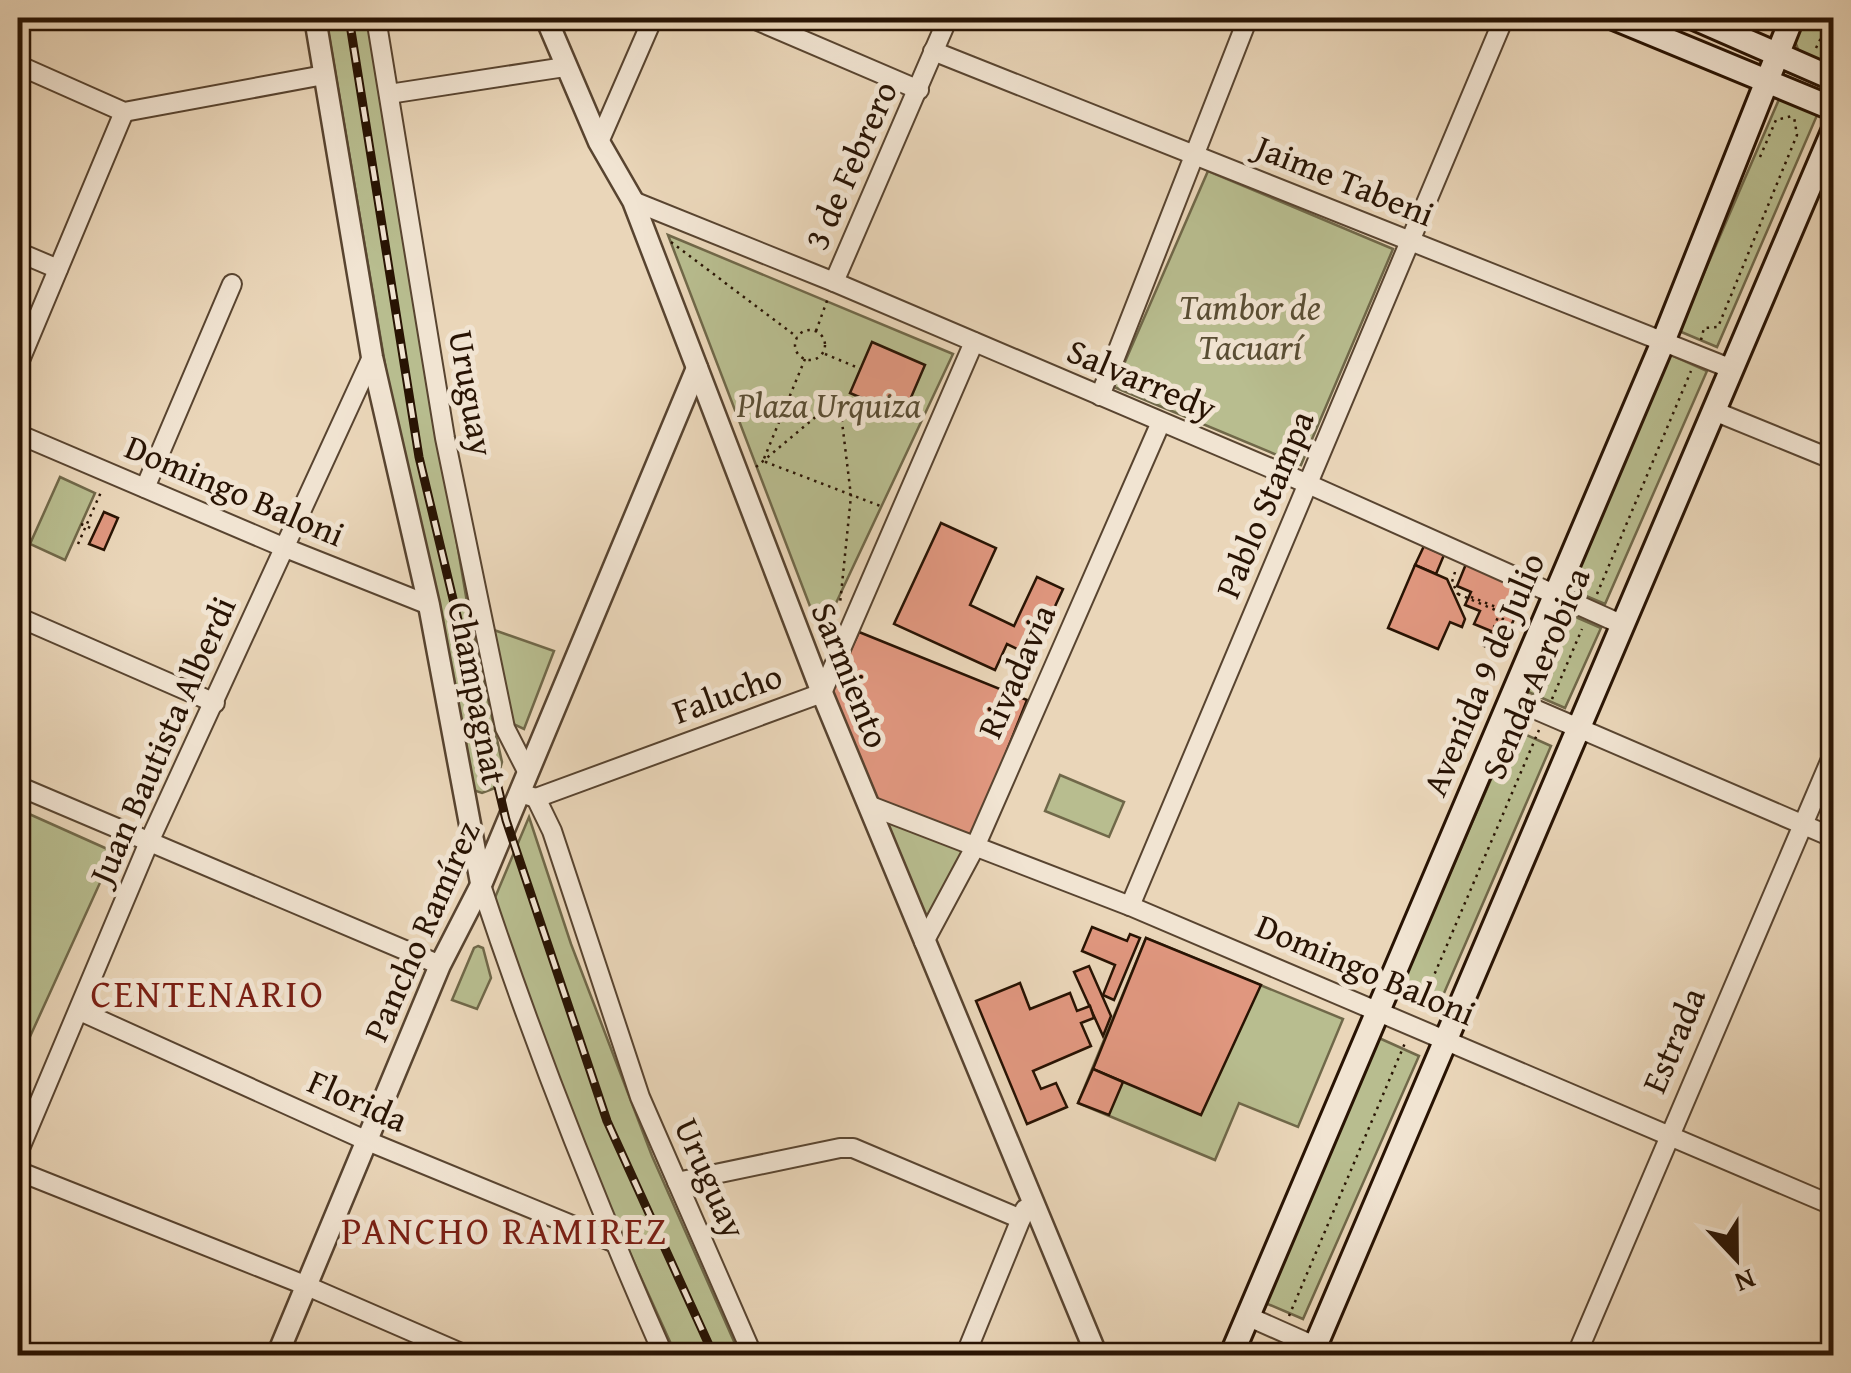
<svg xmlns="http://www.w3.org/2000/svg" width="1851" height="1373" font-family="'Gentium Book Plus',serif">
<rect width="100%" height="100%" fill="#ead6b9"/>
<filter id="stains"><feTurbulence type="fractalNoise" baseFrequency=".002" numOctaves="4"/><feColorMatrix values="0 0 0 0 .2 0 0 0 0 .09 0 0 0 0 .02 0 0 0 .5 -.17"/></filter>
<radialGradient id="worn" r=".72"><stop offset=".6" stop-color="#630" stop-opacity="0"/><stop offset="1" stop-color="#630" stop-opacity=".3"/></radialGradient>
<g fill="#b8bd8f" stroke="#706849" stroke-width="2.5">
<polygon points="326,18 368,18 469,614 502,762 495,788 482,793 467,788 402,464"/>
<polygon points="1801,18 1833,18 1833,59 1825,63 1799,52 1793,36"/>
<polygon points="1780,97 1818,113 1717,347 1679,331"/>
<polygon points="1208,171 1393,249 1301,465 1114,387"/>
<polygon points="668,235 953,354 821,635"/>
<polygon points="1669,354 1707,371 1605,604 1567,588"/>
<polygon points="60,477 95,493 65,560 30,544"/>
<polygon points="1562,611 1601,628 1565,708 1526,691"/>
<polygon points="494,630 554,651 524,729 511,723"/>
<polygon points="1513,729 1551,746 1438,1007 1398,992"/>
<polygon points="1060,775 1124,802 1109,837 1045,811"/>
<polygon points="18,809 114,852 18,1063"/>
<polygon points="874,812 969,848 925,934"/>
<polygon points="529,817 571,944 652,1156 740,1355 676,1355 590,1165 494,900"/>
<polygon points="1146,938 1343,1019 1298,1127 1239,1103 1215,1160 1078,1103"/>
<polygon points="478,946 483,948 491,978 477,1009 452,1000 474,948"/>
<polygon points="1379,1038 1419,1056 1303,1319 1263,1302"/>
</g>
<g fill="#e0977f" stroke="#281303" stroke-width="2.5">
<polygon points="872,342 925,365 903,416 850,393"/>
<polygon points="104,512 118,518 104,550 89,544"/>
<polygon points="941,523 996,548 970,605 1014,626 1037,577 1063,589 1032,656 1007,644 995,670 894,624"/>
<polygon points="1424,546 1444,555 1436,574 1415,565"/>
<polygon points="1466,564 1527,590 1499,653 1484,646 1491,631 1474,624 1480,611 1465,605 1471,592 1457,586"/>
<polygon points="1415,565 1447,579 1465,619 1462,627 1450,622 1438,649 1388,628"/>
<polygon points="859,632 1027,700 972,839 874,800 830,694"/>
<polygon points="1092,927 1127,941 1130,934 1140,938 1114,1000 1103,995 1115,965 1082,951"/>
<polygon points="1146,938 1261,985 1201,1115 1093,1069"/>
<polygon points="1089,966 1111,1016 1103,1036 1074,972"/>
<polygon points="1020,983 1030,1009 1070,993 1077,1011 1090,1006 1094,1018 1081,1023 1091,1046 1033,1071 1041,1089 1056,1083 1067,1107 1027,1124 976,1001"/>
<polygon points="1093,1069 1123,1082 1109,1115 1078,1103"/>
</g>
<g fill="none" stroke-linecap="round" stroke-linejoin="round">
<g stroke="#584430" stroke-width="22">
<g id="minor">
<polyline points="376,18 445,438 505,728 528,773"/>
<polyline points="751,18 919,90"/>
<polyline points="933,51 1732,369"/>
<polyline points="18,65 124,112 324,75"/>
<polyline points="389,94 565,67"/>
<polyline points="599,142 653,18"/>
<polyline points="633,201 834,282 1308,484 1623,625"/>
<polyline points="18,252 58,269"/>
<polyline points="834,282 948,18"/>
<polyline points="18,365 124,112"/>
<polyline points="1100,396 1248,18"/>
<polyline points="1714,411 1834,460"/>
<polyline points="18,434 283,547 429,605"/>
<polyline points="145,488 232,284"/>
<polyline points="18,617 215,703"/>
<polyline points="1511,699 1834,838"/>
<polyline points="18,786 440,965"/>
<polyline points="520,793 536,798 822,693 974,342"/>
<polyline points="536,798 552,831 640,1097 753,1356"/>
<polyline points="868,805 1130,906 1834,1206"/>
<path d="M481,885C534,1045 596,1202 664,1356"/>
<polyline points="1130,906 1504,18"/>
<polyline points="924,942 975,847 1161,422"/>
<polyline points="80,1011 365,1140 613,1242"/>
<polyline points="18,1153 149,842 372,357"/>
<polyline points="18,1171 307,1286 468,1356"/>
<polyline points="677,1182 840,1148 853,1148 1021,1219"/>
<polyline points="1247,1316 1337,1356"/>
<polyline points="965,1356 1025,1209"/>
<polyline points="1576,1356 1834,752"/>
</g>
</g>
<g stroke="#584430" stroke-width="25">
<g id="tertiary">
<polyline points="315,18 372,357 429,605 481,883"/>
<polyline points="546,18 599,142 633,201 822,693 1097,1356"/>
<polyline points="277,1356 440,965 481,885 697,368"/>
</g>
</g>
<g stroke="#281303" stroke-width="28">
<g id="secondary">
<polyline points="1614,18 1834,109"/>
<polyline points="1694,18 1834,79"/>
<polyline points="1231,1356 1663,342 1792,18"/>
<polyline points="1311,1356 1834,129"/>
</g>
</g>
<g stroke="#281303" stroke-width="2.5" stroke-dasharray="2.5 5" stroke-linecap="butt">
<polyline points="1816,48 1831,18"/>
<polyline points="1760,157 1776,120 1792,116"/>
<polyline points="671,242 797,337"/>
<circle cx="810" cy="345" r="15"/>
<polyline points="816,331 828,298"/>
<polyline points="1701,340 1704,328 1718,327 1797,135 1794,117"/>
<polyline points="825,354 861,369"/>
<polyline points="805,359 763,461 883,507"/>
<polyline points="839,397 851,496 840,604"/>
<polyline points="756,467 838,398"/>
<polyline points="81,524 95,530"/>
<polyline points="78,544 101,492"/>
<polyline points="1455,572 1452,582 1458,594 1456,599"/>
<polyline points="1458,594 1500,612 1488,642 1508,650"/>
<polyline points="1597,594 1691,371"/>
<polyline points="1471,597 1506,611 1494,641"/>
<polyline points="1552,699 1582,629"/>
<polyline points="1420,1008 1539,730"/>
<polyline points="1289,1316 1405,1043"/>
<polyline points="1272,1356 1276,1346"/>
</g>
<use href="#minor" stroke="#f1e4d2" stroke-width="18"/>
<use href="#tertiary" stroke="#f1e4d2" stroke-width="20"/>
<use href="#secondary" stroke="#f1e4d2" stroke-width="22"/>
<g stroke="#281303" stroke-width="9">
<polyline id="rail" points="349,18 419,457 506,820 607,1121 714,1356"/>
</g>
<use href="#rail" stroke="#f1e4d2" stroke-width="5" stroke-dasharray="15" stroke-linecap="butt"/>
</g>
<g text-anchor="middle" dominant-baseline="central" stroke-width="10" stroke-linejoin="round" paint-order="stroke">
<g font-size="35" fill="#281303" stroke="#f1e4d2">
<text transform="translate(850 165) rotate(-66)">3 de Febrero</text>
<text transform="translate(1345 180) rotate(22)">Jaime Tabeni</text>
<text transform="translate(1142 379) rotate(23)">Salvarredy</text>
<text transform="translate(472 393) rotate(80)">Uruguay</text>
<text transform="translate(235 490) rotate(23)">Domingo Baloni</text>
<text transform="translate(1264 504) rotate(-67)">Pablo Stampa</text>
<text transform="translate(1016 671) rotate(-66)">Rivadavia</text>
<text transform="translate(1535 673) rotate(-67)">Senda Aerobica</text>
<text transform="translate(1483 674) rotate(-67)">Avenida 9 de Julio</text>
<text transform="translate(851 675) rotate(68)">Sarmiento</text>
<text transform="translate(478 693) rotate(79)">Champagnat</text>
<text transform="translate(727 693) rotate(-20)">Falucho</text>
<text transform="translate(162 740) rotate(-66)">Juan Bautista Alberdi</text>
<text transform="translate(421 931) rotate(-66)">Pancho Ramírez</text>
<text transform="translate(1366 969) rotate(23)">Domingo Baloni</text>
<text transform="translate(1673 1040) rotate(-67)">Estrada</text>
<text transform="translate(358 1100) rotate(24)">Florida</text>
<text transform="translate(711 1178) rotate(66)">Uruguay</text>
</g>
<g font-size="35" font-style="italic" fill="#5a4e34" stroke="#f1e4d2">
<text x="1250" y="306">Tambor de<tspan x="1250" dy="40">Tacuarí</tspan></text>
<text x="829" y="404">Plaza Urquiza</text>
</g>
<g font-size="38" letter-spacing="2.5" fill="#7a1f14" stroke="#f1e4d2">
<text x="208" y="993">CENTENARIO</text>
<text x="505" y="1230">PANCHO RAMIREZ</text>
</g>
</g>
<rect width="1851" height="1373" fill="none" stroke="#ead6b9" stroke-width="60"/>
<rect x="20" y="20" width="1811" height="1333" fill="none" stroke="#281303" stroke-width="5"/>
<rect x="30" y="30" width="1791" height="1313" fill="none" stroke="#281303" stroke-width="2.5"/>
<g transform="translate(1736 1258) rotate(158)" stroke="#f1e4d2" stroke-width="8" paint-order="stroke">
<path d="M0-8L18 38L0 25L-18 38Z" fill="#281303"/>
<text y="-15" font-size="28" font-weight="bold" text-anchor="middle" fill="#281303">N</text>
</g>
<rect width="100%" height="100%" filter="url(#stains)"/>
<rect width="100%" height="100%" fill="url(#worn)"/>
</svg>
